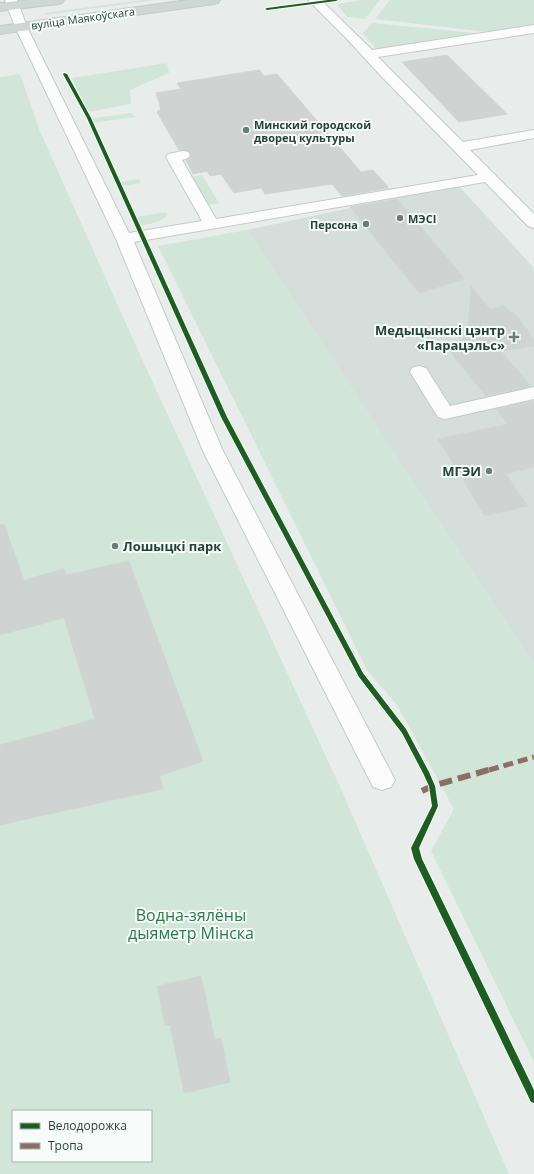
<svg xmlns="http://www.w3.org/2000/svg" width="534" height="1174" font-family="'Open Sans',sans-serif">
<rect width="100%" height="100%" fill="#e8edeb"/>
<polygon fill="#d6dedb" points="458,185 534,268 534,665 247,230"/>
<g fill="#d1e6d8" fill-rule="evenodd">
<polygon points="143,0 157,0 45,15 44,13"/>
<polygon points="363,0 380,0 365,19 347,17 337,4"/>
<polygon points="390,0 534,0 534,24 488,32 375,19"/>
<polygon points="372,23 486,34 376,49 363,33"/>
<polygon points="167,63 169,73 130,90 131,104 88,112 72,78"/>
<path d="M20,74L39,129L141,357L341,789L509,1174H0V77ZM13,1111H151V1161H13Z"/>
<path d="M131,113L135,117L91,123L120,182L139,179L141,183L121,186L136,217L166,212L168,215C159,223 150,224 138,226L88,119Z"/>
<polygon points="202,175 219,203 207,205 190,177"/>
<polygon points="247,230 534,665 534,1062 431,851 454,809 397,705 367,670 158,246"/>
</g>
<g fill="#cfd4d2" stroke="#d1d6d4">
<polygon points="447,55 507,114 459,122 402,62"/>
<polygon points="259,70 264,76 277,74 361,172 373,170 389,188 342,196 332,184 265,194 261,188 234,193 221,174 210,176 207,171 193,174 186,160 189,159 191,154 188,151 179,150 157,112 161,109 156,93 181,89 177,83"/>
<polygon points="397,199 465,279 419,293 350,207"/>
<polygon points="471,286 490,309 504,306 518,317 534,340 534,346 501,351 531,386 486,396 451,353 468,332"/>
<polygon points="534,401 534,467 506,474 528,506 485,516 438,439 508,424 496,409"/>
<polygon points="4,524 24,580 64,569 66,575 129,561 203,761 160,776 163,789 0,825 0,745 95,719 64,618 0,635 0,525"/>
<polygon points="201,976 215,1040 221,1038 230,1082 184,1093 170,1025 165,1026 157,986"/>
</g>
<g fill="none" stroke-linecap="round" stroke-linejoin="round">
<g stroke="#c5cac8" stroke-width="2">
<g id="minor">
<polygon points="5,0 17,0 27,27 129,233 202,221 166,157 168,154 183,151 188,152 190,155 188,158 182,160 216,219 478,175 381,76 346,38 308,0 321,0 372,50 534,25 534,33 378,57 463,142 534,130 534,138 470,150 534,214 534,228 528,226 485,182 134,242 223,451 395,780 391,787 382,790 373,787 203,451 116,239 15,27"/>
<polygon points="419,366 426,368 450,406 534,387 534,399 445,419 438,417 410,372 412,368"/>
</g>
</g>
<g stroke="#c3ccc9" stroke-width="2">
<g id="major">
<polygon points="27,0 64,0 62,3 58,4 0,11 0,3"/>
<polygon points="188,0 220,0 218,3 214,4 0,34 0,26"/>
</g>
</g>
<use href="#minor" fill="#fcfcfc" fill-rule="evenodd"/>
<use href="#major" fill="#cfd7d5" fill-rule="evenodd"/>
<polyline stroke="#8d6e63" stroke-width="5" stroke-dasharray="10 5" stroke-linecap="butt" points="489,770 534,757"/>
<polyline stroke="#8d6e63" stroke-width="6" stroke-dasharray="13 6" stroke-linecap="butt" points="422,791 432,786 492,769"/>
<g stroke="#f7fbf9" stroke-width="2">
<g id="cycleway">
<polygon points="328,0 338,0 336,1 267,10 265,9 267,8"/>
<polygon points="64,73 67,74 91,118 227,417 363,673 406,729 429,772 435,786 438,806 419,848 422,859 534,1090 534,1103 531,1102 414,859 411,848 432,806 429,786 423,773 402,733 359,677 221,417 87,118 63,74"/>
</g>
</g>
<use href="#cycleway" fill="#1b5e20" fill-rule="evenodd"/>
</g>
<g fill="#697e78" stroke="#f7fbf9" stroke-width="1.5">
<circle cx="246" cy="130" r="4"/>
<circle cx="400" cy="218" r="4"/>
<circle cx="366" cy="224" r="4"/>
<path d="M512 331h4v4h4v4h-4v4h-4v-4h-4v-4h4z"/>
<circle cx="489" cy="471" r="4"/>
<circle cx="115" cy="546" r="4"/>
</g>
<g text-anchor="middle" dominant-baseline="central" stroke-width="4" stroke-linejoin="round" paint-order="stroke">
<g font-size="11" fill="#24423a" stroke="#f7fbf9">
<text transform="translate(83 18) rotate(-8)">вуліца Маякоўскага</text>
</g>
<g font-size="11" font-weight="bold" fill="#24423a" stroke="#f7fbf9" text-anchor="start">
<text x="254" y="124">Минский городской<tspan x="254" dy="13">дворец культуры</tspan></text>
<text x="408" y="218">МЭСІ</text>
<text x="358" y="224" text-anchor="end">Персона</text>
</g>
<g font-size="13" font-weight="bold" fill="#24423a" stroke="#f7fbf9" text-anchor="end">
<text x="505" y="330">Медыцынскі цэнтр<tspan x="505" dy="15">«Парацэльс»</tspan></text>
<text x="481" y="471">МГЭИ</text>
<text x="123" y="546" text-anchor="start">Лошыцкі парк</text>
</g>
<g font-size="16" fill="#2d7a4b" stroke="#f7fbf9">
<text x="191" y="915">Водна-зялёны<tspan x="191" dy="18">дыяметр Мінска</tspan></text>
</g>
</g>
<rect x="12" y="1110" width="140" height="52" fill="#f7fbf9" stroke="#a3b1ad"/>
<rect x="20" y="1123" width="20" height="6" fill="#1b5e20" stroke="#a3b1ad"/>
<text x="48" y="1130" font-size="12" fill="#24423a">Велодорожка</text>
<rect x="20" y="1143" width="20" height="6" fill="#8d6e63" stroke="#a3b1ad"/>
<text x="48" y="1150" font-size="12" fill="#24423a">Тропа</text>
</svg>
